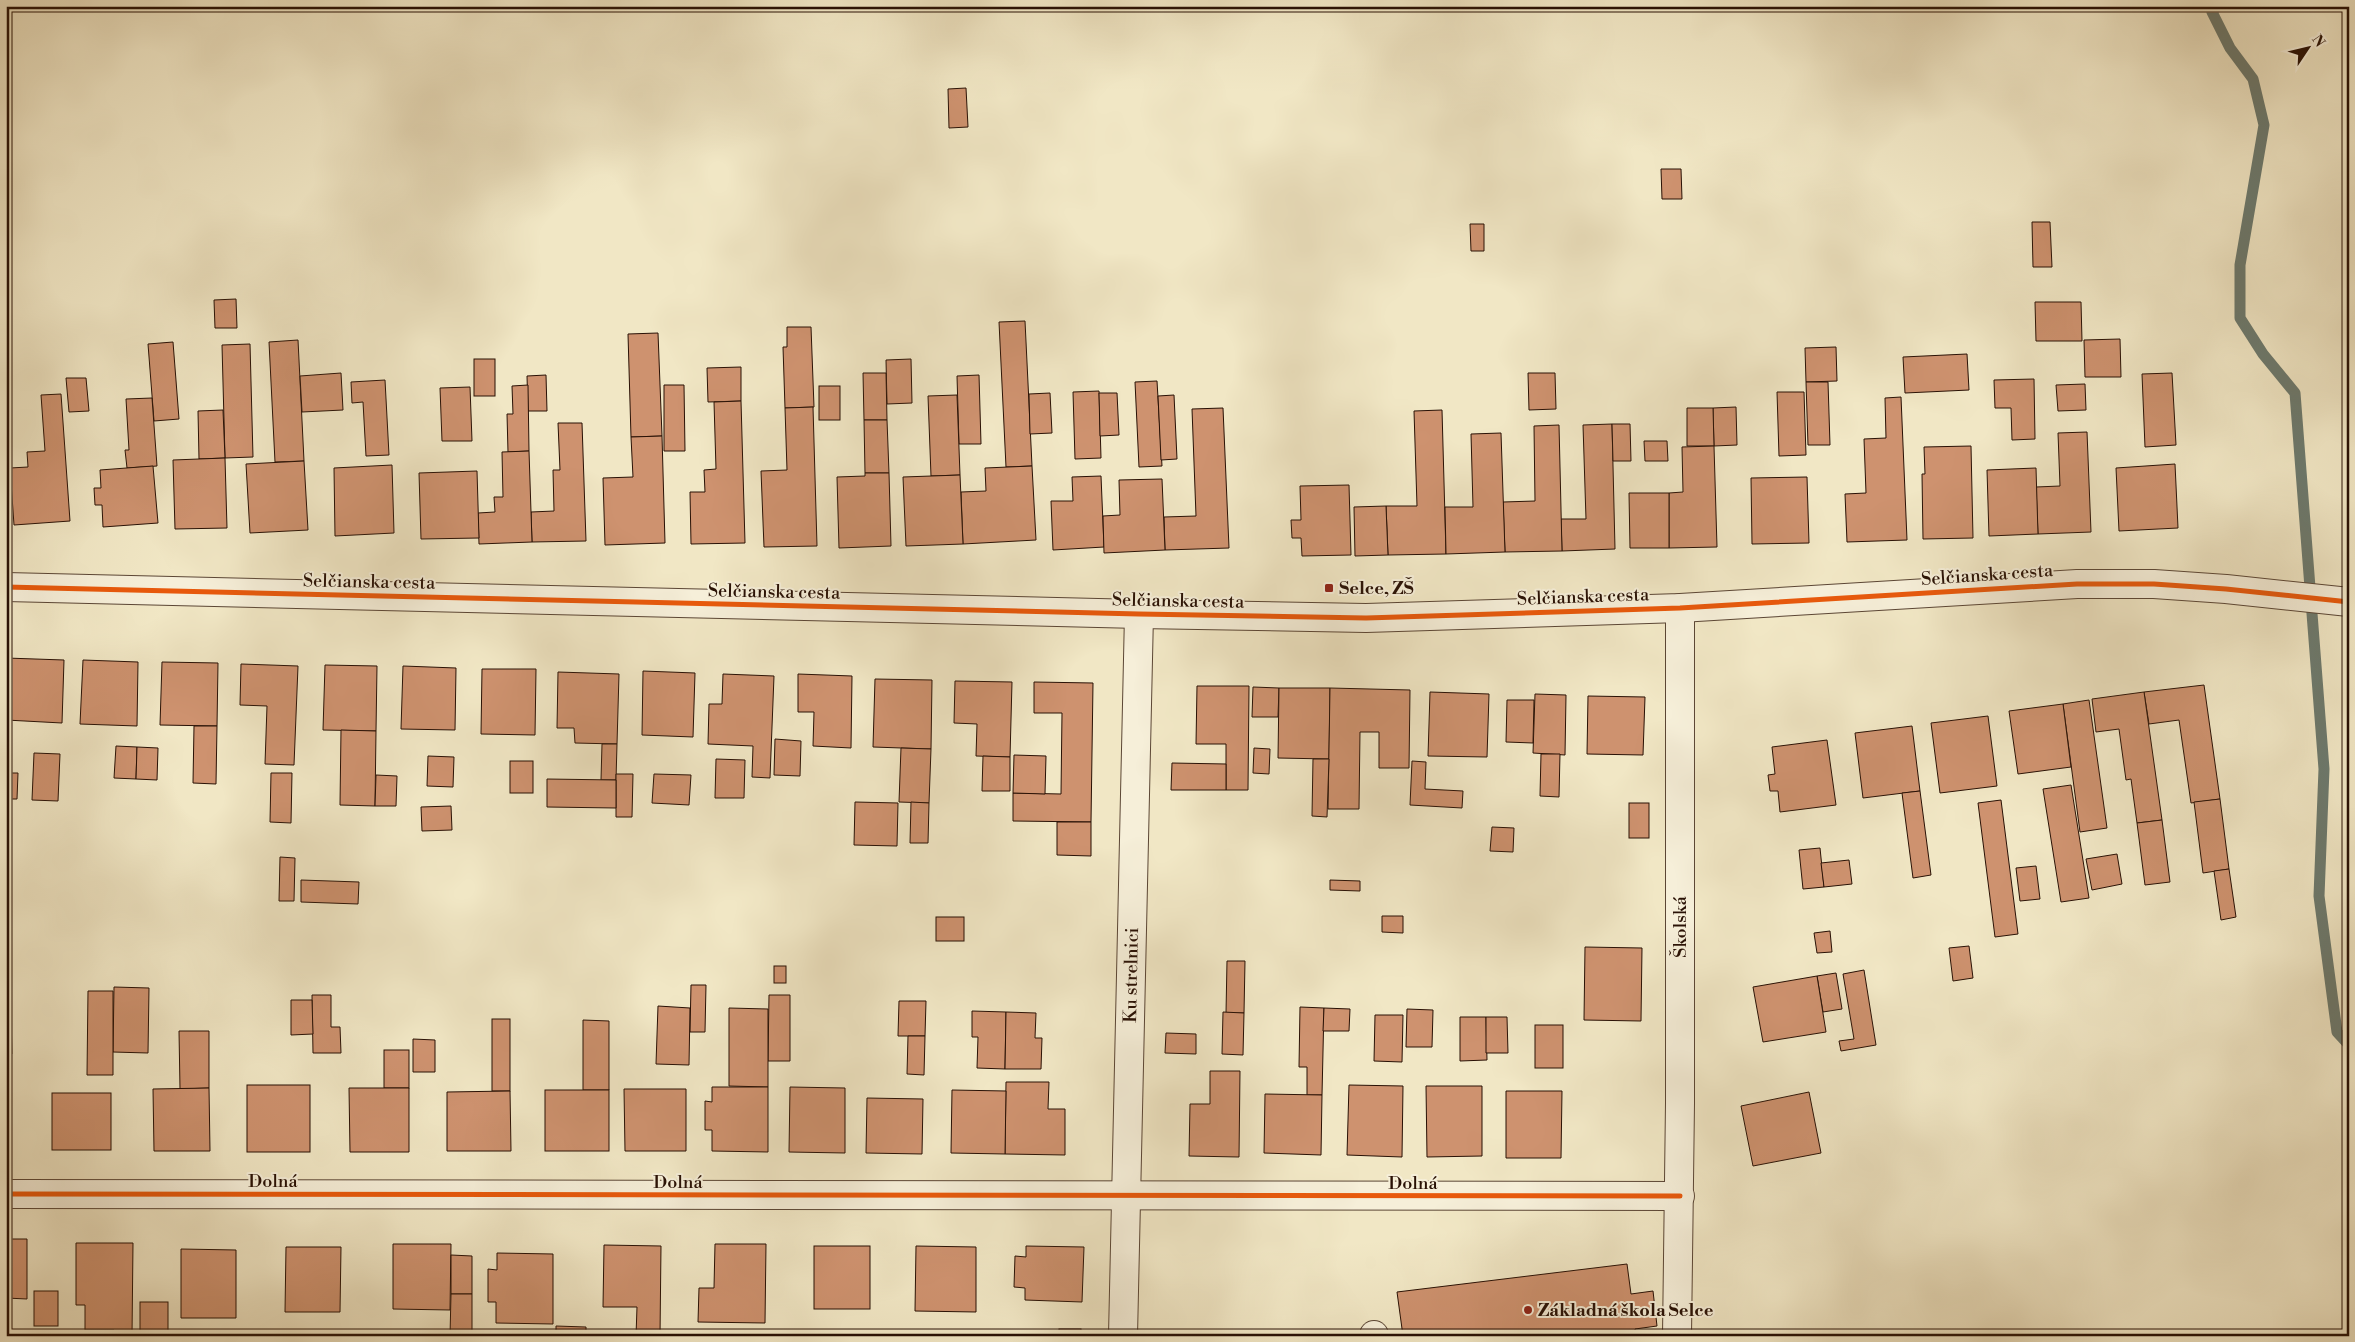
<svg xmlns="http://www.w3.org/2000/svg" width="2355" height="1342" font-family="'Libre Bodoni',serif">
<rect width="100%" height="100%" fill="#f1e7c5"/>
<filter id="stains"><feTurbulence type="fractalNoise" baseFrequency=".004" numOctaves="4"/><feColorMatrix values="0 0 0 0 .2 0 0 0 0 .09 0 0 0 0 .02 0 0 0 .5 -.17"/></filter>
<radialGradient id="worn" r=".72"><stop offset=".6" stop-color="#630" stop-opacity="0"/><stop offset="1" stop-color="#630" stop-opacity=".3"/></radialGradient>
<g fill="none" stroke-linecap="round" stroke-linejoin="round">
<polyline stroke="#6d7a6e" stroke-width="11" points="2217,6 2212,12 2230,48 2253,79 2264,125 2240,265 2240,318 2263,354 2295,393 2324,769 2319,896 2337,1032 2349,1045"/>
</g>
<g fill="#ce926f" stroke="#291105">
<polygon points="966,88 968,127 949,128 948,89"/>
<polygon points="1661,169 1681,169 1682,199 1662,199"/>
<polygon points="2032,222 2050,222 2052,267 2033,267"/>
<polygon points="1470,224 1484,224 1484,251 1471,251"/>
<polygon points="236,299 237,328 215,328 214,300"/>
<polygon points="2035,302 2081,302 2082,341 2036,341"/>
<polygon points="1025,321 1032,466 1006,467 999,322"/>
<polygon points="787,327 811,327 814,407 785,408 783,347 787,347"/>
<polygon points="658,333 662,436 631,437 628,334"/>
<polygon points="2120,339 2121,377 2085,377 2084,340"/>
<polygon points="298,340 304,461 275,462 269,342"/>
<polygon points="173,342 179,419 154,421 148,344"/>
<polygon points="250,344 253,457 225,458 222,345"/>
<polygon points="1836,347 1837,381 1806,382 1805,348"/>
<polygon points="1967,354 1969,390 1905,393 1903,357"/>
<rect x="474" y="359" width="21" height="37"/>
<polygon points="911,359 912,403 887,404 886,360"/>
<polygon points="741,367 741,401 708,402 707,368"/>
<polygon points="341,373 343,410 302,412 300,376"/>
<polygon points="863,373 886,373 887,420 864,420"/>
<polygon points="1528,373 1555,373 1556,409 1529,410"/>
<polygon points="2172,373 2176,445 2145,447 2142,374"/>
<polygon points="546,375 547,411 528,411 527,376"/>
<polygon points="979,375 981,444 959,444 957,376"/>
<polygon points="66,378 86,378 89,411 69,412"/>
<polygon points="2034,379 2035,439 2012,440 2011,408 1995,408 1994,380"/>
<polygon points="385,380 389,455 366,456 363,402 352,403 351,382"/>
<polygon points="1157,381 1162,466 1139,467 1135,382"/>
<polygon points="1806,382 1828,382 1830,445 1808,445"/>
<polygon points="2085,384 2086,410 2058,411 2056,385"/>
<polygon points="528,385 529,451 508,452 507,414 513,414 512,386"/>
<polygon points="664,385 684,385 685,451 664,451"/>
<rect x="819" y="386" width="21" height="34"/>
<polygon points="470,387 472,441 442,441 440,388"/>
<polygon points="1099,391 1101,458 1075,459 1073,392"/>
<polygon points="1777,392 1804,392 1806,455 1779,456"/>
<polygon points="1050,393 1052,433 1030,434 1029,394"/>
<polygon points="1099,393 1117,393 1119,435 1100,436"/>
<polygon points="61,394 70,521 14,525 10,468 28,467 27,452 45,451 41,395"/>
<polygon points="957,395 960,475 931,476 928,396"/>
<polygon points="1174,395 1177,459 1161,460 1158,396"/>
<polygon points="1901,397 1907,540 1847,542 1845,494 1866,493 1864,439 1886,438 1885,398"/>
<polygon points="152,398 157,466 127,468 125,450 129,450 126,399"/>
<polygon points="741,401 745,543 691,544 690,492 705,492 704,470 716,469 714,402"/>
<polygon points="813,407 817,546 764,547 761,471 787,470 785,408"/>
<polygon points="1736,407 1737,445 1714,446 1713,408"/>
<polygon points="1223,408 1229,548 1165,550 1164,517 1196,516 1192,409"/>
<polygon points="1687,408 1713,408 1714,446 1687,446"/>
<polygon points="223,410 225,458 199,459 198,411"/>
<polygon points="1442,410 1446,554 1388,555 1386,506 1417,506 1414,411"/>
<polygon points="864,420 887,420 889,473 865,473"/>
<polygon points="558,423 582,423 586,541 532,542 531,512 554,511 553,470 560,470"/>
<polygon points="1612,424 1615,549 1562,551 1561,519 1586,519 1583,425"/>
<polygon points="1612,424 1630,424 1631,461 1613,461"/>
<polygon points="1559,425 1562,551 1505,552 1503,502 1535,501 1534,426"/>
<polygon points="2087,432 2091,532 2038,534 2036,487 2060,486 2058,433"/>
<polygon points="1501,433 1505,552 1446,554 1445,507 1473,507 1471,434"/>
<polygon points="662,436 665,543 605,545 603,478 633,477 631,437"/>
<polygon points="1644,441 1667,441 1668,461 1645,461"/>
<polygon points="1714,446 1717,547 1669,548 1669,493 1683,492 1682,447"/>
<polygon points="1971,446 1973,538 1923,539 1922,474 1925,474 1924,447"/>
<polygon points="529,451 532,542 479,544 478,513 495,512 494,497 503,497 502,452"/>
<polygon points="225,458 227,528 175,529 173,460"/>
<polygon points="304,461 308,530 250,533 246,464"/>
<polygon points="2175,464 2178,528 2119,531 2116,468"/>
<polygon points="392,465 394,533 335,536 334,468"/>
<polygon points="153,466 158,523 103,527 102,505 95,505 94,488 101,488 100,470"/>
<polygon points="1032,466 1036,540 963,544 961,492 986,491 985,468"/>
<polygon points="2036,468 2038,534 1989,536 1987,470"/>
<polygon points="477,471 479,538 421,539 419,473"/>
<polygon points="865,473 889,473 891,546 839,548 837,477 865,476"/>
<polygon points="960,475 963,544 906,546 903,477"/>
<polygon points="1101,476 1104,547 1053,550 1051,501 1073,501 1072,477"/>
<polygon points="1807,477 1809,543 1752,544 1751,478"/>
<polygon points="1162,479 1165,550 1104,553 1103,516 1120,515 1119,480"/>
<polygon points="1349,485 1351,555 1302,556 1301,538 1292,538 1291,520 1301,520 1300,486"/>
<polygon points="1629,493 1669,493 1669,548 1630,548"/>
<polygon points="1386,506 1388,555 1355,556 1354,507"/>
<polygon points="6,658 64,660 62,723 6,720"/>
<polygon points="83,660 138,662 137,726 80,724"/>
<polygon points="162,662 218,663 217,726 160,725"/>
<polygon points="241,664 298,666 294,765 265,764 267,706 240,705"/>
<polygon points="325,665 377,666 376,731 323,730"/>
<polygon points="403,666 456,668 455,730 401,729"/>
<polygon points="482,669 536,669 535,735 481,734"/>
<polygon points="643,671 695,673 693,737 642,735"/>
<polygon points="558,672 619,674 617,744 575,743 574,728 557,728"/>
<polygon points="723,674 774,676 770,778 752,777 753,746 708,744 709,704 722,704"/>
<polygon points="798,674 852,676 851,748 813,746 814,712 798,712"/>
<polygon points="875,679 932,680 931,749 873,747"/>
<polygon points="955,681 1012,682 1010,757 976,756 977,724 954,723"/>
<polygon points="1034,682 1093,683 1091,822 1013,821 1013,793 1061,794 1062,713 1034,713"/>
<polygon points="2204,685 2220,799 2191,803 2179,720 2149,724 2144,692"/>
<polygon points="1197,686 1249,686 1248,790 1226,790 1226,744 1196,744"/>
<polygon points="1253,687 1279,688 1278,717 1252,717"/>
<polygon points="1279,688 1330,688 1329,759 1278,758"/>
<polygon points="1330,688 1410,690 1409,768 1379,768 1379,732 1360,732 1359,809 1328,809"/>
<polygon points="1430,692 1489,694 1487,757 1428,756"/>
<polygon points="2144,692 2162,820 2137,823 2131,779 2126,780 2119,729 2096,732 2092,699"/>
<polygon points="1535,694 1566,695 1565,755 1533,753"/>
<polygon points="1588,696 1645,697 1643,755 1587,754"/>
<polygon points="1507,700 1534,700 1533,743 1506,742"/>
<polygon points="2089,700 2107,828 2080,832 2063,704"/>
<polygon points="2063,704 2071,767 2018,774 2009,711"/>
<polygon points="1988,716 1997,786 1940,793 1931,723"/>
<polygon points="194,726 217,726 216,784 193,783"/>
<polygon points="1912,726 1920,791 1863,798 1855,733"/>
<polygon points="341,730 376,731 375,806 340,805"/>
<polygon points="775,739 801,741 800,776 774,775"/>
<polygon points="1827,740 1836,805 1780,812 1778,791 1770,791 1768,775 1775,774 1772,747"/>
<polygon points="602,744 617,744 616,780 601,780"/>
<polygon points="116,746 137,747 136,779 114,778"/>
<polygon points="137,747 158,748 157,780 136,779"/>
<polygon points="901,748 931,749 929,803 899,802"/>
<polygon points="1254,748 1270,749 1269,774 1253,773"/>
<polygon points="34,753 60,754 58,801 32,800"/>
<polygon points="1541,754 1560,754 1559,797 1540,796"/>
<polygon points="1014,755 1046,756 1045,794 1013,793"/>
<polygon points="428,756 454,757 453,787 427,786"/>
<polygon points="983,756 1010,757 1010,791 982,791"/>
<polygon points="716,759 745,760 744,798 715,798"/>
<polygon points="1313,759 1329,759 1327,817 1312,816"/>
<rect x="510" y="761" width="23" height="32"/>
<polygon points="1412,761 1426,762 1425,789 1463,791 1462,808 1410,805"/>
<polygon points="1172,763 1226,764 1226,790 1171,790"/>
<polygon points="6,773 18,773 17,799 6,799"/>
<polygon points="271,773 292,773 291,823 270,822"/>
<polygon points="616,774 633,774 632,817 616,817"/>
<polygon points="654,774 691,775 689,805 652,803"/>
<polygon points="376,775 397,776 396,806 375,806"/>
<polygon points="547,779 616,780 616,808 547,807"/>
<polygon points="2071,785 2089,898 2061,902 2043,789"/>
<polygon points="1920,791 1931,875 1913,878 1902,793"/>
<polygon points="2220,799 2229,869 2203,873 2194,802"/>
<polygon points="2001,800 2018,934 1995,937 1978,803"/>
<polygon points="855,802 898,803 897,846 854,845"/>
<polygon points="911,802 929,803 928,843 910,843"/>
<rect x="1629" y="803" width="20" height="35"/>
<polygon points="451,806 452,830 422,831 421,807"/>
<polygon points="2162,820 2170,882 2145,885 2137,823"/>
<polygon points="1057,822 1091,822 1091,856 1057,855"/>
<polygon points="1492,827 1514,828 1513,852 1490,851"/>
<polygon points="1820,848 1824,887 1803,889 1799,850"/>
<polygon points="2117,854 2122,884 2092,890 2086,859"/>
<polygon points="280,857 295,858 294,901 279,901"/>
<polygon points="1849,860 1852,884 1824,887 1821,863"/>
<polygon points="2036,866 2040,899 2020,901 2016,868"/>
<polygon points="2229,869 2236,917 2221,920 2214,871"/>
<polygon points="301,880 359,882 358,904 301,902"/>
<polygon points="1330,880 1360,881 1360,891 1330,890"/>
<polygon points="1382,916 1403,916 1403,933 1382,932"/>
<rect x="936" y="917" width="28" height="24"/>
<polygon points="1830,931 1832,952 1817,953 1814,933"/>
<polygon points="1969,946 1973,978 1953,981 1949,948"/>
<polygon points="1585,947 1642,948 1641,1021 1584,1020"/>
<polygon points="1227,961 1245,961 1244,1013 1226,1013"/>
<rect x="774" y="966" width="12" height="17"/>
<polygon points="1864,970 1876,1045 1841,1051 1839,1041 1854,1039 1843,974"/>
<polygon points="1836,973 1842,1009 1823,1012 1817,976"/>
<polygon points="1817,976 1826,1032 1763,1042 1753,987"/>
<polygon points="691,985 706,985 705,1032 690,1032"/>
<polygon points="114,987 149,988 148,1053 113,1052"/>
<polygon points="88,991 113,991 113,1075 87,1075"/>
<polygon points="312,995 331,995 331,1027 340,1027 341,1053 313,1053"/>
<polygon points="769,995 790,995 790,1061 768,1061"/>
<polygon points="291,1000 312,1000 313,1034 291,1035"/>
<polygon points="899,1001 926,1001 925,1036 898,1036"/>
<polygon points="658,1006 690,1008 689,1065 656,1064"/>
<polygon points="1300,1007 1324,1008 1322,1095 1307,1095 1307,1067 1299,1067"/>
<polygon points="729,1008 768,1009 768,1087 729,1086"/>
<polygon points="1324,1008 1350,1009 1349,1031 1323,1031"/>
<polygon points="1407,1009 1433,1010 1432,1047 1406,1047"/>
<polygon points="972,1011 1006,1012 1005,1069 977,1068 978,1037 972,1037"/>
<polygon points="1006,1012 1036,1013 1035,1038 1042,1038 1041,1069 1005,1069"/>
<polygon points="1223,1012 1244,1013 1243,1055 1222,1054"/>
<polygon points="1375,1015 1403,1015 1402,1062 1374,1061"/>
<polygon points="6,1016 11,1016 12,1054 6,1054"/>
<polygon points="1460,1017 1486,1017 1487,1060 1460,1061"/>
<polygon points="1486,1017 1507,1017 1508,1053 1486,1053"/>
<rect x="492" y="1019" width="18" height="72"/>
<polygon points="583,1020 609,1021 609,1090 583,1090"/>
<rect x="1535" y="1025" width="28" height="43"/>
<polygon points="179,1031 209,1031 209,1088 180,1089"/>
<polygon points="1166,1033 1196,1034 1196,1054 1165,1053"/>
<polygon points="908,1036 925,1036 924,1075 907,1074"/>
<polygon points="413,1039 435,1040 435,1072 413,1072"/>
<rect x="384" y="1050" width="25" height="38"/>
<polygon points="1210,1071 1240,1071 1239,1157 1189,1156 1190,1104 1210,1104"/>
<polygon points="1006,1082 1049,1082 1048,1109 1065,1109 1065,1155 1005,1154"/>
<rect x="6" y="1083" width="5" height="63"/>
<rect x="247" y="1085" width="63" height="67"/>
<polygon points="1349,1085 1403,1086 1402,1157 1347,1155"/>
<polygon points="1426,1086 1482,1086 1482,1156 1427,1157"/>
<polygon points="712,1087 768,1087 768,1152 712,1151 712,1130 705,1130 705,1101 712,1102"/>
<polygon points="790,1087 845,1088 845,1153 789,1152"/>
<polygon points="209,1088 210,1151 154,1151 153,1089"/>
<polygon points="349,1088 409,1088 409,1152 350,1152"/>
<polygon points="624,1089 686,1089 686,1151 625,1151"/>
<rect x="545" y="1090" width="64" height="61"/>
<polygon points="952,1090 1006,1091 1005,1154 951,1153"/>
<polygon points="510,1091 511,1151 447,1151 447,1092"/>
<polygon points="1506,1091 1562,1091 1561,1158 1506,1158"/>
<polygon points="1809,1092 1821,1153 1753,1166 1741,1106"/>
<rect x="52" y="1093" width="59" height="57"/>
<polygon points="1265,1094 1322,1095 1321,1155 1264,1153"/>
<polygon points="867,1098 923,1099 922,1154 866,1153"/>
<polygon points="6,1239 27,1239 27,1299 6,1298"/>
<polygon points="76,1243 133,1243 132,1336 114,1336 114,1330 85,1330 85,1305 76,1305"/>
<polygon points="393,1244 451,1244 450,1310 393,1309"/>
<polygon points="715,1244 766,1244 765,1323 698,1322 699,1288 714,1288"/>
<polygon points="604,1245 661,1246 660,1336 636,1336 637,1307 603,1307"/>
<rect x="814" y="1246" width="56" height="63"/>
<polygon points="916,1246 976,1247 976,1312 915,1311"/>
<polygon points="1026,1246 1084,1247 1082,1302 1025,1300 1025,1288 1014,1287 1015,1256 1026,1257"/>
<polygon points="286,1247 341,1247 340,1312 285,1312"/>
<polygon points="181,1249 236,1250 236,1318 181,1318"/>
<polygon points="497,1253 553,1254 553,1324 496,1323 496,1302 488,1302 488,1269 497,1270"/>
<polygon points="451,1255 472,1256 472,1294 451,1294"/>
<polygon points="1627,1264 1631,1294 1653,1291 1657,1326 1635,1329 1636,1336 1403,1336 1397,1292"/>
<rect x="34" y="1291" width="24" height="35"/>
<polygon points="451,1294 472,1294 472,1336 450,1336"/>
<rect x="140" y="1302" width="28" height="34"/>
<polygon points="556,1326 586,1327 586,1336 556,1336"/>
<rect x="1059" y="1329" width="22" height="7"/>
<polygon points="848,1332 872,1333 872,1336 848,1336"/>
</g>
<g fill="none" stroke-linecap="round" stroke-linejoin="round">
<g stroke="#5b4635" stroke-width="30">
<g id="minor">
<polyline points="6,587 1139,614 1366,618 1680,608 2077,584 2154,584 2226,589 2349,602"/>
<polyline points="6,1194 1680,1196"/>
<polyline points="1374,1335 1374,1336"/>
<path id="s1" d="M1123,1336L1139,614"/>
<polyline points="1677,1336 1680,1103 1680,608"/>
</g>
</g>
<use href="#minor" stroke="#f6efd9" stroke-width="28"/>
<g stroke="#f6efd9" stroke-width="8">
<g id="cycleway">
<polyline points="6,587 1139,614 1366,618 1680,608 2077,584 2154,584 2226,589 2349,602"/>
<polyline points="6,1194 1680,1196"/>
</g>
</g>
<use href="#cycleway" stroke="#e8590c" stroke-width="5"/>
</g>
<g fill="#8f2418" stroke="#f6efd9" stroke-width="2">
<rect x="1324" y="583" width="10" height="10" rx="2.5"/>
<circle cx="1528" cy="1310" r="5"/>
</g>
<g text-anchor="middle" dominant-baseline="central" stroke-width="4" stroke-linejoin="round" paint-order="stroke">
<g font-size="18" fill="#291105" stroke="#f6efd9">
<text transform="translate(1987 575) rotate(-4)">Selčianska cesta</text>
<text transform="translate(369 582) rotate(1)">Selčianska cesta</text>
<text transform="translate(774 592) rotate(1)">Selčianska cesta</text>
<text transform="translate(1583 597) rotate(-2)">Selčianska cesta</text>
<text transform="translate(1178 601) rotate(1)">Selčianska cesta</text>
<text transform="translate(1680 927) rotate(-90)">Školská</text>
<text stroke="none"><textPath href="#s1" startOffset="361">Ku strelnici</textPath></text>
<text x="273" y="1181">Dolná</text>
<text x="678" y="1182">Dolná</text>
<text x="1413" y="1183">Dolná</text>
</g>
<g font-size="18" font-weight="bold" fill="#291105" stroke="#f6efd9" text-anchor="start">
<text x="1339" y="588">Selce, ZŠ</text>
<text x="1538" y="1310">Základná škola Selce</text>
</g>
</g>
<rect width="2355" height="1342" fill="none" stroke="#f1e7c5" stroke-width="25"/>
<rect x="8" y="8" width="2340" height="1327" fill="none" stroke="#291105" stroke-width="2.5"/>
<rect x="12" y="12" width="2330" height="1317" fill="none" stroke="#291105"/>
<g transform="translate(2308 48) rotate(55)" stroke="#f6efd9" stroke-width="4" paint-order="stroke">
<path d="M0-4L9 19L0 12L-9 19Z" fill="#291105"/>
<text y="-8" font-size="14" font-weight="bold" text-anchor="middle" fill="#291105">N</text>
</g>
<rect width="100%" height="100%" filter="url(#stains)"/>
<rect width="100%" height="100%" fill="url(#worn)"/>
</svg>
